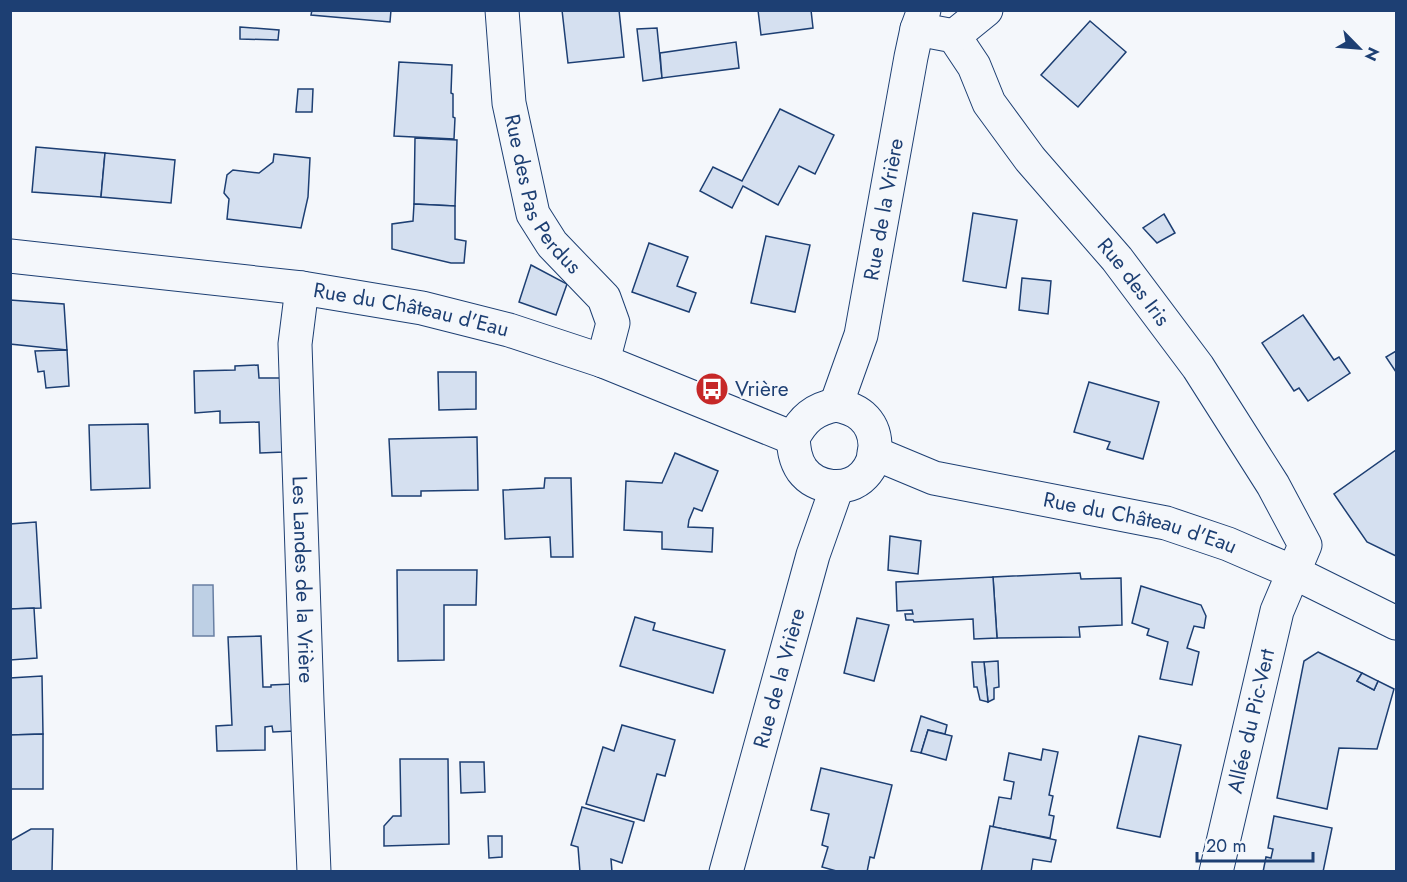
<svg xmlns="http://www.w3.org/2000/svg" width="1407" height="882" font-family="Jost,sans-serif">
<rect width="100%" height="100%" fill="#f4f7fb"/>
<polygon fill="#bed0e5" stroke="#687fa3" stroke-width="1.5" points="193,585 213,585 214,636 193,636"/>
<g fill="#d5e0f0" stroke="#1d3f73" stroke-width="1.5">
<polygon points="312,10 391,10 390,22 311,15"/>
<polygon points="562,10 619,10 624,57 568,63"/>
<polygon points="758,10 811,10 813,28 761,35"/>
<polygon points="1090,21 1126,52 1078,107 1041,75"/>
<polygon points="240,27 279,30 278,40 240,39"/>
<polygon points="657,28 662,78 643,81 637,29"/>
<polygon points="736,42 739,68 662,78 660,53"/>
<polygon points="399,62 452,65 451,93 453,94 453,117 455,118 454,139 394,136"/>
<polygon points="298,89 313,89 312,112 296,112"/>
<polygon points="780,109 834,135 815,174 799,166 778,205 743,186 732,208 700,191 713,167 742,181"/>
<polygon points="415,138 457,140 455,206 414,204"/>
<polygon points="36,147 105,153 101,197 32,192"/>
<polygon points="105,153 175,160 171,203 101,197"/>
<polygon points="274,154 310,158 308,197 301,228 227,219 229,199 224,193 227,175 233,170 259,173 273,162"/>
<polygon points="414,204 455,206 455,239 466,241 464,263 451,263 392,249 392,224 413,221"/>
<polygon points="973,213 1017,220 1006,288 963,281"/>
<polygon points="1164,214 1175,233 1157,243 1143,228"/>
<polygon points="766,236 810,245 795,312 751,303"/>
<polygon points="649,243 688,257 677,286 696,293 689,312 632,292"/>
<polygon points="531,265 567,284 556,315 519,302"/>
<polygon points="1022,278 1051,281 1048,314 1019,310"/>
<polygon points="10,300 64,304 67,350 10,344"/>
<polygon points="1303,315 1334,360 1339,357 1350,373 1308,401 1299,388 1294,391 1262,343"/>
<polygon points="67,350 69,386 46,388 44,371 38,372 35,351"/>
<polygon points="1396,351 1396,372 1386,357"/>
<polygon points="258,365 259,378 282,378 284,452 260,453 259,422 220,423 220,411 195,413 194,371 235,370 235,366"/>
<polygon points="438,372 476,372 476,409 439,410"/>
<polygon points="1089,382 1159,402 1143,459 1107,449 1110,442 1074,432"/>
<polygon points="148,424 150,488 91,490 89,425"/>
<polygon points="477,437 478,490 421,491 421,496 392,496 389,439"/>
<polygon points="1396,450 1396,556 1367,542 1334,494"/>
<polygon points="675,453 718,471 702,511 694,508 689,520 688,527 713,528 712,552 662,549 662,532 624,530 626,481 662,483"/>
<polygon points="545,478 571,478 573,557 551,557 550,537 505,539 503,490 544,488"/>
<polygon points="36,522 41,608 10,609 10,524"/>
<polygon points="890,536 921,541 918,574 888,570"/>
<polygon points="397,570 477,570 476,605 444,605 444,660 398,661"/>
<polygon points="1080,573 1081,579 1121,578 1122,625 1079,627 1080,637 997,638 993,577"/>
<polygon points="993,577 997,638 974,639 973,619 914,622 913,620 906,620 905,614 913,614 912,610 897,611 896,582"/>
<polygon points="1141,586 1201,605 1206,616 1204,628 1194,626 1187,648 1199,652 1192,685 1160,679 1168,642 1147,635 1149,629 1132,623"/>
<polygon points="34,608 37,658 10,660 10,609"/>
<polygon points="635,617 655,623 653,630 725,650 713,693 620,666"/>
<polygon points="857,618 889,625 874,681 844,673"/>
<polygon points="261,636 263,687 271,687 271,685 292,684 295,731 273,732 272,726 265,727 265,750 217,751 216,726 232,725 228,637"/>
<polygon points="1318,652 1362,673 1357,681 1374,690 1378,681 1394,689 1377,749 1339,748 1327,809 1277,798 1304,661"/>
<polygon points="998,661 999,687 994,688 994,699 988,702 984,662"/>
<polygon points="972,662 984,662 988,702 980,700 977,687 974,687"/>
<polygon points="1362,673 1378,681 1374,690 1357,681"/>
<polygon points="42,676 43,734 10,735 10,678"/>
<polygon points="921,716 947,725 945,734 928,730 921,753 911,751"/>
<polygon points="622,725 675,740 665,776 657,774 644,821 586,804 603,747 614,751"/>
<polygon points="928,730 952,736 946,760 921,753"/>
<polygon points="43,734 43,789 10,789 10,735"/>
<polygon points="1139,736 1181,745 1160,837 1117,828"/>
<polygon points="1043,749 1058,752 1049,795 1053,796 1049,815 1054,816 1050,838 993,827 999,797 1011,799 1014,782 1004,780 1009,753 1041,760"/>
<polygon points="400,759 448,759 449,844 384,846 384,826 393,816 401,816"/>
<polygon points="460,762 484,762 485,792 461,793"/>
<polygon points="821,768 892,785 874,858 870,857 867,872 840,872 822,867 828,847 822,845 829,814 811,810"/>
<polygon points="582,807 634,822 622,863 611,859 612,872 580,872 578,847 571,845"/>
<polygon points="1274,816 1332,828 1323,872 1263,872 1266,857 1271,858 1273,849 1268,848"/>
<polygon points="990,826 1056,840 1051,862 1033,859 1031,872 981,872"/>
<polygon points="31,829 53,829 52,872 10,872 10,841"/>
<polygon points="488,836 502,836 502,857 489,858"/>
</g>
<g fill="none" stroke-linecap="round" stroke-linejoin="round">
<g stroke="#1d3f73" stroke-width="35">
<g id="street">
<path id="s1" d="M502,10L509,103L533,214L552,244L604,298L613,323L603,361"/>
<path id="s2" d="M917,29L954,36L974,66L989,103L1030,159L1117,259L1198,367L1273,485L1305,545L1277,611L1216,872"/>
<polyline points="954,36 986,10"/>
<path id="s3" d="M302,288L295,344L307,702L314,872"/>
<path id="s4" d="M836,405L861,335L911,57L917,29L924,10"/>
<path id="s5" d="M726,872L813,555L837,487"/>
</g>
</g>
<g stroke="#1d3f73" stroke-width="35">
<g id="secondary">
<path id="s6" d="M10,256L302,288L422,308L509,330L603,361L793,438"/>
<path d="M836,405C845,407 854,409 862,416C879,431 879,459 864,475C847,493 816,489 802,470C795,460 794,449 793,438C803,419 814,409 836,405Z"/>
<path id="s7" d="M874,453L934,478L1166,523L1228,544L1293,572L1396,623"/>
</g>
</g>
<use href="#street" stroke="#f4f7fb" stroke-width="33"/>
<use href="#secondary" stroke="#f4f7fb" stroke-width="33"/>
</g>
<defs>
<g id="bus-disc" transform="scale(1.725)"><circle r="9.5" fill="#c62828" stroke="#f4f7fb"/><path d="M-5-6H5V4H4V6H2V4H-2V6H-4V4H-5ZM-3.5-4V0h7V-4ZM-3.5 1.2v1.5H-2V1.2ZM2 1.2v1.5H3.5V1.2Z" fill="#fff"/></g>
</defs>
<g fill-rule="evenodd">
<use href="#bus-disc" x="712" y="389"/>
</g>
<g text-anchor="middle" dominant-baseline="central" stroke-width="4.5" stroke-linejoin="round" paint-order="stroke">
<g font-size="21" fill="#1d3f73" stroke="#f4f7fb">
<text stroke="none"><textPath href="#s1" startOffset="192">Rue des Pas Perdus</textPath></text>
<text stroke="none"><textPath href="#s4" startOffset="202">Rue de la Vrière</textPath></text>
<text stroke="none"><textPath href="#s2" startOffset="344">Rue des Iris</textPath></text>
<text stroke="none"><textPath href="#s6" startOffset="405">Rue du Château d'Eau</textPath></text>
<text stroke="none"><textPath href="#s7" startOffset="276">Rue du Château d'Eau</textPath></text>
<text stroke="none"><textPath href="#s3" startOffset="292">Les Landes de la Vrière</textPath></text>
<text stroke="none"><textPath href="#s5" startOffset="201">Rue de la Vrière</textPath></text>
<text transform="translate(1251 721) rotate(-77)">Allée du Pic-Vert</text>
</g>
<g font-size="21" fill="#1d3f73" stroke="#f4f7fb" text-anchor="start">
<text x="735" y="389">Vrière</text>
</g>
</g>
<rect width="1407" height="882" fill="none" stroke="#1d3f73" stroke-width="24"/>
<g transform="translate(1359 48) rotate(115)" stroke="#f4f7fb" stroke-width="4.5" paint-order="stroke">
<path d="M0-4.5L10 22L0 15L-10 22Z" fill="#1d3f73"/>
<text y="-9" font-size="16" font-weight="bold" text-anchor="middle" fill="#1d3f73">N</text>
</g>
<path d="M1197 852v9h116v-9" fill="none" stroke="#1d3f73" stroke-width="3"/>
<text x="1206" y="852" font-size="18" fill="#1d3f73" stroke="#f4f7fb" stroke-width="4.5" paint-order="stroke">20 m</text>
</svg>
